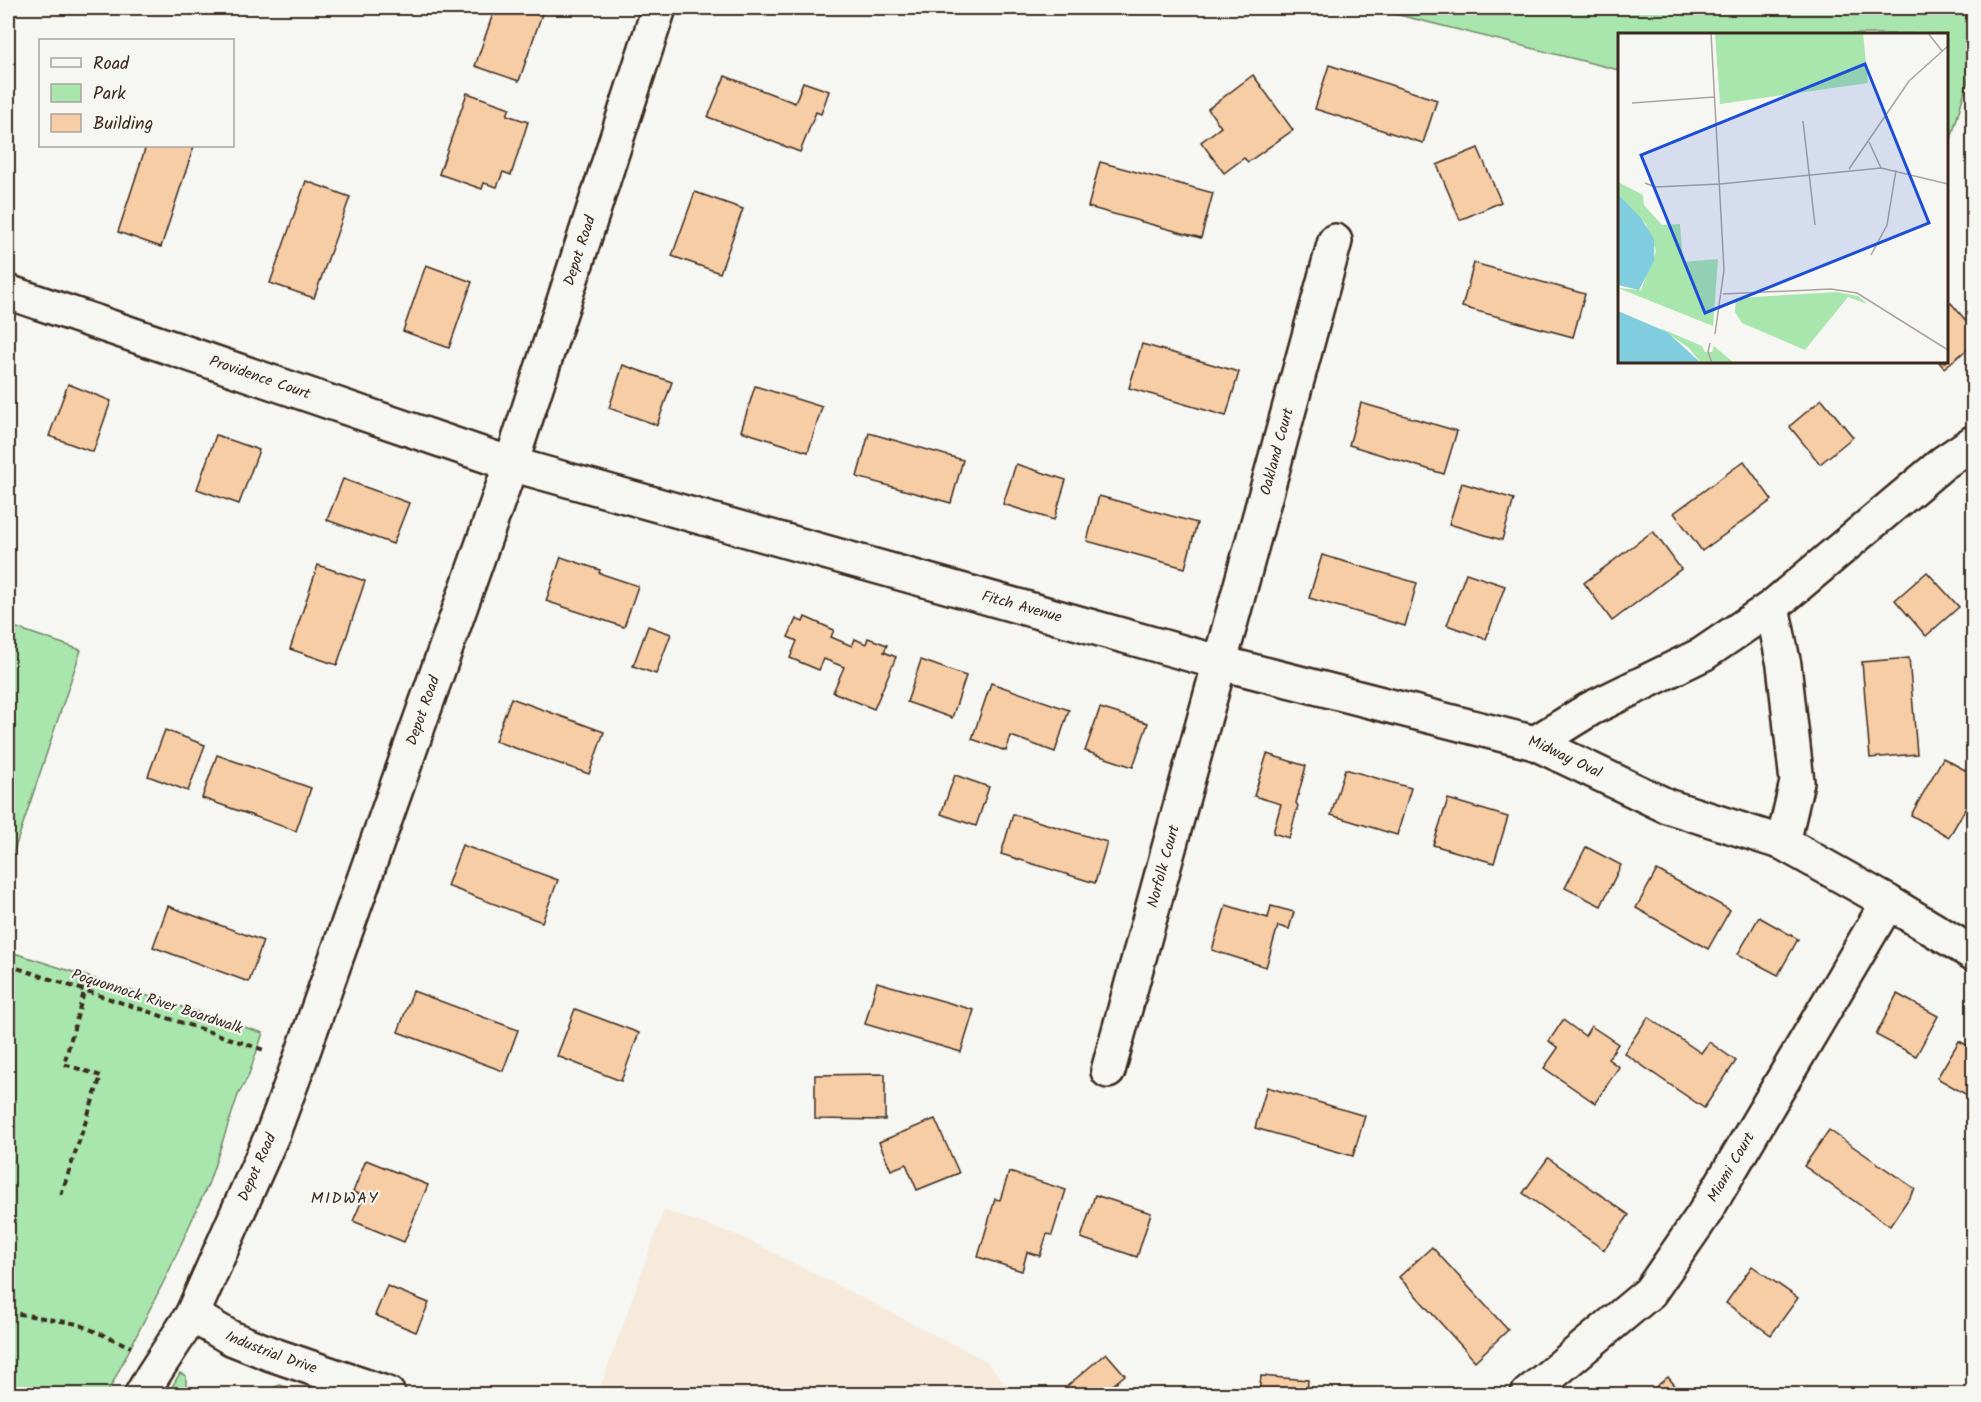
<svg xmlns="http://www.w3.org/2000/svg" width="1981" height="1402" font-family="Kalam,sans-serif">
<rect width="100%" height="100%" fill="#f6f6f2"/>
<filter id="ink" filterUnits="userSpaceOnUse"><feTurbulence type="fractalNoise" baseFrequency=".0167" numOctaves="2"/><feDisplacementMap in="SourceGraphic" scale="12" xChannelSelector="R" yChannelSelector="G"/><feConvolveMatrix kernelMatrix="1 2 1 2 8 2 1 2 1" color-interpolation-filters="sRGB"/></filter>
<g filter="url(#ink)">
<polygon fill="#f6eadb" points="664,1210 742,1237 986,1361 1014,1394 598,1394"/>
<g fill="#a8e6ad" stroke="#728866" stroke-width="1.5">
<polygon points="1371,8 1973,8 1973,62 1947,153 1946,34 1620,34 1619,70"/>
<polygon points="8,625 81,650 8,869"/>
<polygon points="8,951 263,1033 248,1077 238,1095 209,1182 168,1273 107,1394 8,1394"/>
<polygon points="180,1373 186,1376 186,1385 183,1394 168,1394"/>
<polygon points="280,1385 307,1394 260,1394 261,1392"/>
</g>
<g fill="#f7cda6" stroke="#3b2a1e" stroke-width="1.5">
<polygon points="495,8 544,8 519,81 475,66"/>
<polygon points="1329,65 1437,100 1423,143 1315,109"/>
<polygon points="1253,75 1293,130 1248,162 1244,158 1224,173 1201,142 1221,127 1208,109"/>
<polygon points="725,76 795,103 803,82 829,91 821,114 816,112 800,152 708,117"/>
<polygon points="467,93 510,108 507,115 528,122 511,175 503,172 497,187 484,183 482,189 439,174"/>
<polygon points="146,146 194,146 161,247 118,232"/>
<polygon points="1478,148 1501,202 1460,220 1437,165"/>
<polygon points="1100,162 1213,193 1201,238 1088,207"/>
<polygon points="306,181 350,197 314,298 270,283"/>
<polygon points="695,192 743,209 720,273 672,256"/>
<polygon points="1474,263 1585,294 1573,337 1462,307"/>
<polygon points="426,265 472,282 449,348 403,331"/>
<polygon points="1951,303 1974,330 1974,344 1944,368 1939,362 1946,362 1946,306"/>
<polygon points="1142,344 1239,372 1226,416 1129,388"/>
<polygon points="623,365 672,382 657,425 609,408"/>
<polygon points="68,384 111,401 93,452 49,436"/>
<polygon points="755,386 822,407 808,452 741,431"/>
<polygon points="1822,399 1853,437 1820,464 1790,427 1791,425"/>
<polygon points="1361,403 1457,431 1444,474 1349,445"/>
<polygon points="869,433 963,460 951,503 857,477"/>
<polygon points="216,435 259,450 239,504 197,489"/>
<polygon points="1744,461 1772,500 1702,551 1674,513"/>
<polygon points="1016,464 1066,480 1054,520 1003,504"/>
<polygon points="343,479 409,503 393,544 327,520"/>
<polygon points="1462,483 1514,499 1502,540 1449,524"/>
<polygon points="1099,496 1197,523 1185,568 1087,541"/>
<polygon points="1653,531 1681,569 1612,621 1584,583"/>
<polygon points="1322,555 1417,583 1405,626 1309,598"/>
<polygon points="561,557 600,570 599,573 638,586 624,627 546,601"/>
<polygon points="318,565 365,581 337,665 290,649"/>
<polygon points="1927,572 1959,607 1926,636 1895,600"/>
<polygon points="1466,573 1505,586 1486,639 1447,625"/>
<polygon points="805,617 834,630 831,637 852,646 855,639 866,644 868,638 887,645 884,652 896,657 874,709 833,692 844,667 824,659 819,670 790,658 797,641 788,637 796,619 803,622"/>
<polygon points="648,626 671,634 656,674 633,666"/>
<polygon points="1909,658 1917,754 1870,758 1862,662"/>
<polygon points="921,660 966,676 952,718 907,702"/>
<polygon points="991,683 1069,710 1055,752 1011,736 1006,751 972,739"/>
<polygon points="511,698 604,732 589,774 495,741"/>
<polygon points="1100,708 1148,723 1133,767 1085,751"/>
<polygon points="165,730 205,745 188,791 148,776"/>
<polygon points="1267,754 1306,766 1296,803 1298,806 1289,838 1273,833 1281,804 1254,796"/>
<polygon points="217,755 311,788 296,831 202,798"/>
<polygon points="1943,758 1974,775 1974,794 1949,837 1911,815"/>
<polygon points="1345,769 1411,788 1397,835 1331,815"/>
<polygon points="955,775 989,787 976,826 941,814"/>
<polygon points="1448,799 1508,817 1494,863 1433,845"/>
<polygon points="1013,814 1107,842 1095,883 1001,854"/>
<polygon points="462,845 558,880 542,922 447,886"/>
<polygon points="1586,847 1621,865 1601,906 1565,888"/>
<polygon points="1657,870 1730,910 1708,949 1636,908"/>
<polygon points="1226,905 1268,918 1271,906 1294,912 1289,929 1278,926 1266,967 1212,950"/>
<polygon points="168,906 263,941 249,982 153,947"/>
<polygon points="1759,917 1798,939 1778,975 1738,954"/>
<polygon points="877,982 974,1010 961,1052 865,1024"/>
<polygon points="413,991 518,1030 503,1071 398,1032"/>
<polygon points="1897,994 1938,1016 1916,1056 1876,1035"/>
<polygon points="575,1009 639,1033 621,1081 557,1056"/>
<polygon points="1648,1017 1701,1053 1709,1042 1736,1061 1704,1108 1624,1053"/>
<polygon points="1563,1020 1585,1036 1591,1026 1618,1044 1608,1059 1619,1067 1595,1103 1544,1068 1558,1048 1549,1041"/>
<polygon points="1959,1041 1974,1049 1974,1099 1937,1078"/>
<polygon points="885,1074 885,1120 815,1119 815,1075"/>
<polygon points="1267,1087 1365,1116 1353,1156 1255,1128"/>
<polygon points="935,1119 959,1173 917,1190 906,1164 891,1170 879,1142"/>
<polygon points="1829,1130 1915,1189 1890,1226 1804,1166"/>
<polygon points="1548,1158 1629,1215 1604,1250 1523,1193"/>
<polygon points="366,1160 428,1185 404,1242 353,1221 364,1196 353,1192"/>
<polygon points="1009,1172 1066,1190 1052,1235 1047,1234 1040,1256 1027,1252 1022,1271 978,1257 995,1199 1000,1200"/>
<polygon points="1095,1195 1151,1213 1137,1257 1081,1238"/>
<polygon points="1432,1247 1508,1330 1475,1361 1399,1277"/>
<polygon points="1752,1266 1798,1298 1771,1335 1726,1303"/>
<polygon points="387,1286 429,1303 416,1332 375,1315"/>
<polygon points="1106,1353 1125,1375 1102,1394 1061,1394 1059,1393"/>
<polygon points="1261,1376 1308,1380 1307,1394 1259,1394"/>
<polygon points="1668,1377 1682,1394 1647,1394"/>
<polygon points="1119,1387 1141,1394 1116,1394"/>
</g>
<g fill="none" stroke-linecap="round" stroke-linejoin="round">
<g stroke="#3b2a1e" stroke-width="38">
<g id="street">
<path id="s1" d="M8,292L511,464L1221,663L1535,743L1667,806L1783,843L1888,902L1974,954"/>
<polyline points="1772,607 1784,665 1797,782 1783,843"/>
<polyline points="1535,743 1590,709 1703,654 1772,607 1943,463 1974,442"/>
<path id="s2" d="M1108,1071L1335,241"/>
<path id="s3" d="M192,1315L231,1338L271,1354L388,1394"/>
<path id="s4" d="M142,1394L153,1375L192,1315L273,1133L299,1063L511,464L659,8"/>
<path id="s5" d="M1528,1394L1650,1292L1704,1214L1888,902"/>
</g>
</g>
<g stroke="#3b2a1e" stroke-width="4" stroke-dasharray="6 4.5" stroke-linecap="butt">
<polyline points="8,965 267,1051"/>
<polyline points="61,1195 101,1076 64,1064 84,992"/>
<polyline points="8,1312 78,1324 131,1347"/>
</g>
<use href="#street" stroke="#f6f6f2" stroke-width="33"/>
</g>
</g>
<g text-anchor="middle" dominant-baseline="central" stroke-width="4.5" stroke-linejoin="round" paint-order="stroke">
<g font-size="15" fill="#3b2a1e" stroke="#f6f6f2">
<text stroke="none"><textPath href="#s4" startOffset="1227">Depot Road</textPath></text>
<text stroke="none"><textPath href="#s1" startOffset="266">Providence Court</textPath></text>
<text stroke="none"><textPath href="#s2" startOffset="642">Oakland Court</textPath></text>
<text stroke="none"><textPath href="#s1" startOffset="1062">Fitch Avenue</textPath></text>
<text stroke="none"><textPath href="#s4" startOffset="741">Depot Road</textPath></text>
<text stroke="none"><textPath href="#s1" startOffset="1626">Midway Oval</textPath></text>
<text stroke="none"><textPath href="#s2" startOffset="212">Norfolk Court</textPath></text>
<text transform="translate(157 1002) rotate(18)">Poquonnock River Boardwalk</text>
<text stroke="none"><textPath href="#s4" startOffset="255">Depot Road</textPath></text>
<text stroke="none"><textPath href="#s5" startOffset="308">Miami Court</textPath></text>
<text stroke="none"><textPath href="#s3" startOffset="88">Industrial Drive</textPath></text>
</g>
<g font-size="16" letter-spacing="1.5" fill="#3b2a1e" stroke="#f6f6f2">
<text x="345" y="1198">MIDWAY</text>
</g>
</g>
<g transform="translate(1618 33)">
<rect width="330" height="330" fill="#f6f6f2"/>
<path d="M97,0H245L250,50L102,71ZM0,149L25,162L26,172L44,192L62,191L65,229L100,226L95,293L0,255L23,257L38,218L28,191L0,161ZM219,259L240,263L249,271L230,264L187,317L124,290L117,279L118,265ZM42,295L84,313L87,319H94L96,313L116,330H83L71,315Z" fill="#a8e6ad"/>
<path d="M0,161L23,185L36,206V228L21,257L0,252ZM0,278L49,299L83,330H0Z" fill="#81cde0"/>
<path fill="none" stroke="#aba49d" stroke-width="1.5" d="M93,0L106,237L97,301M310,0L324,18M14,70L96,64M185,88L197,192M251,109L263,135M231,136L291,48L330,13M27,150L37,154L102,151L263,135L330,151M253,222L269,192L278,137M105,261L213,256L239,260L330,317M92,310L90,319L94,330"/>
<path fill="#1d4ed8" fill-opacity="0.15" stroke="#1d4ed8" stroke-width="3" d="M247,31L311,190L87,280L23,122Z"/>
<rect width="330" height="330" fill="none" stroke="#3b2a1e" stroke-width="3"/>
</g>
<rect width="1981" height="1402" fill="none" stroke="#f6f6f2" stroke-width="30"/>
<rect x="15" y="15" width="1951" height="1372" fill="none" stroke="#3b2a1e" stroke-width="2" filter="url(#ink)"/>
<rect x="39" y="39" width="195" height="108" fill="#f6f6f2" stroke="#aba49d" stroke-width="1.5"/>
<rect x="51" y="58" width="30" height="9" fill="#f6f6f2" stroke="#aba49d" stroke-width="1.5"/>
<text x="93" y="69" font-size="18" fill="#3b2a1e">Road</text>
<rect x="51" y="84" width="30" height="18" fill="#a8e6ad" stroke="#aba49d" stroke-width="1.5"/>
<text x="93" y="99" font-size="18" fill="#3b2a1e">Park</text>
<rect x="51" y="114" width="30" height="18" fill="#f7cda6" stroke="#aba49d" stroke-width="1.5"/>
<text x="93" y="129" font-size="18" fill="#3b2a1e">Building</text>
</svg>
